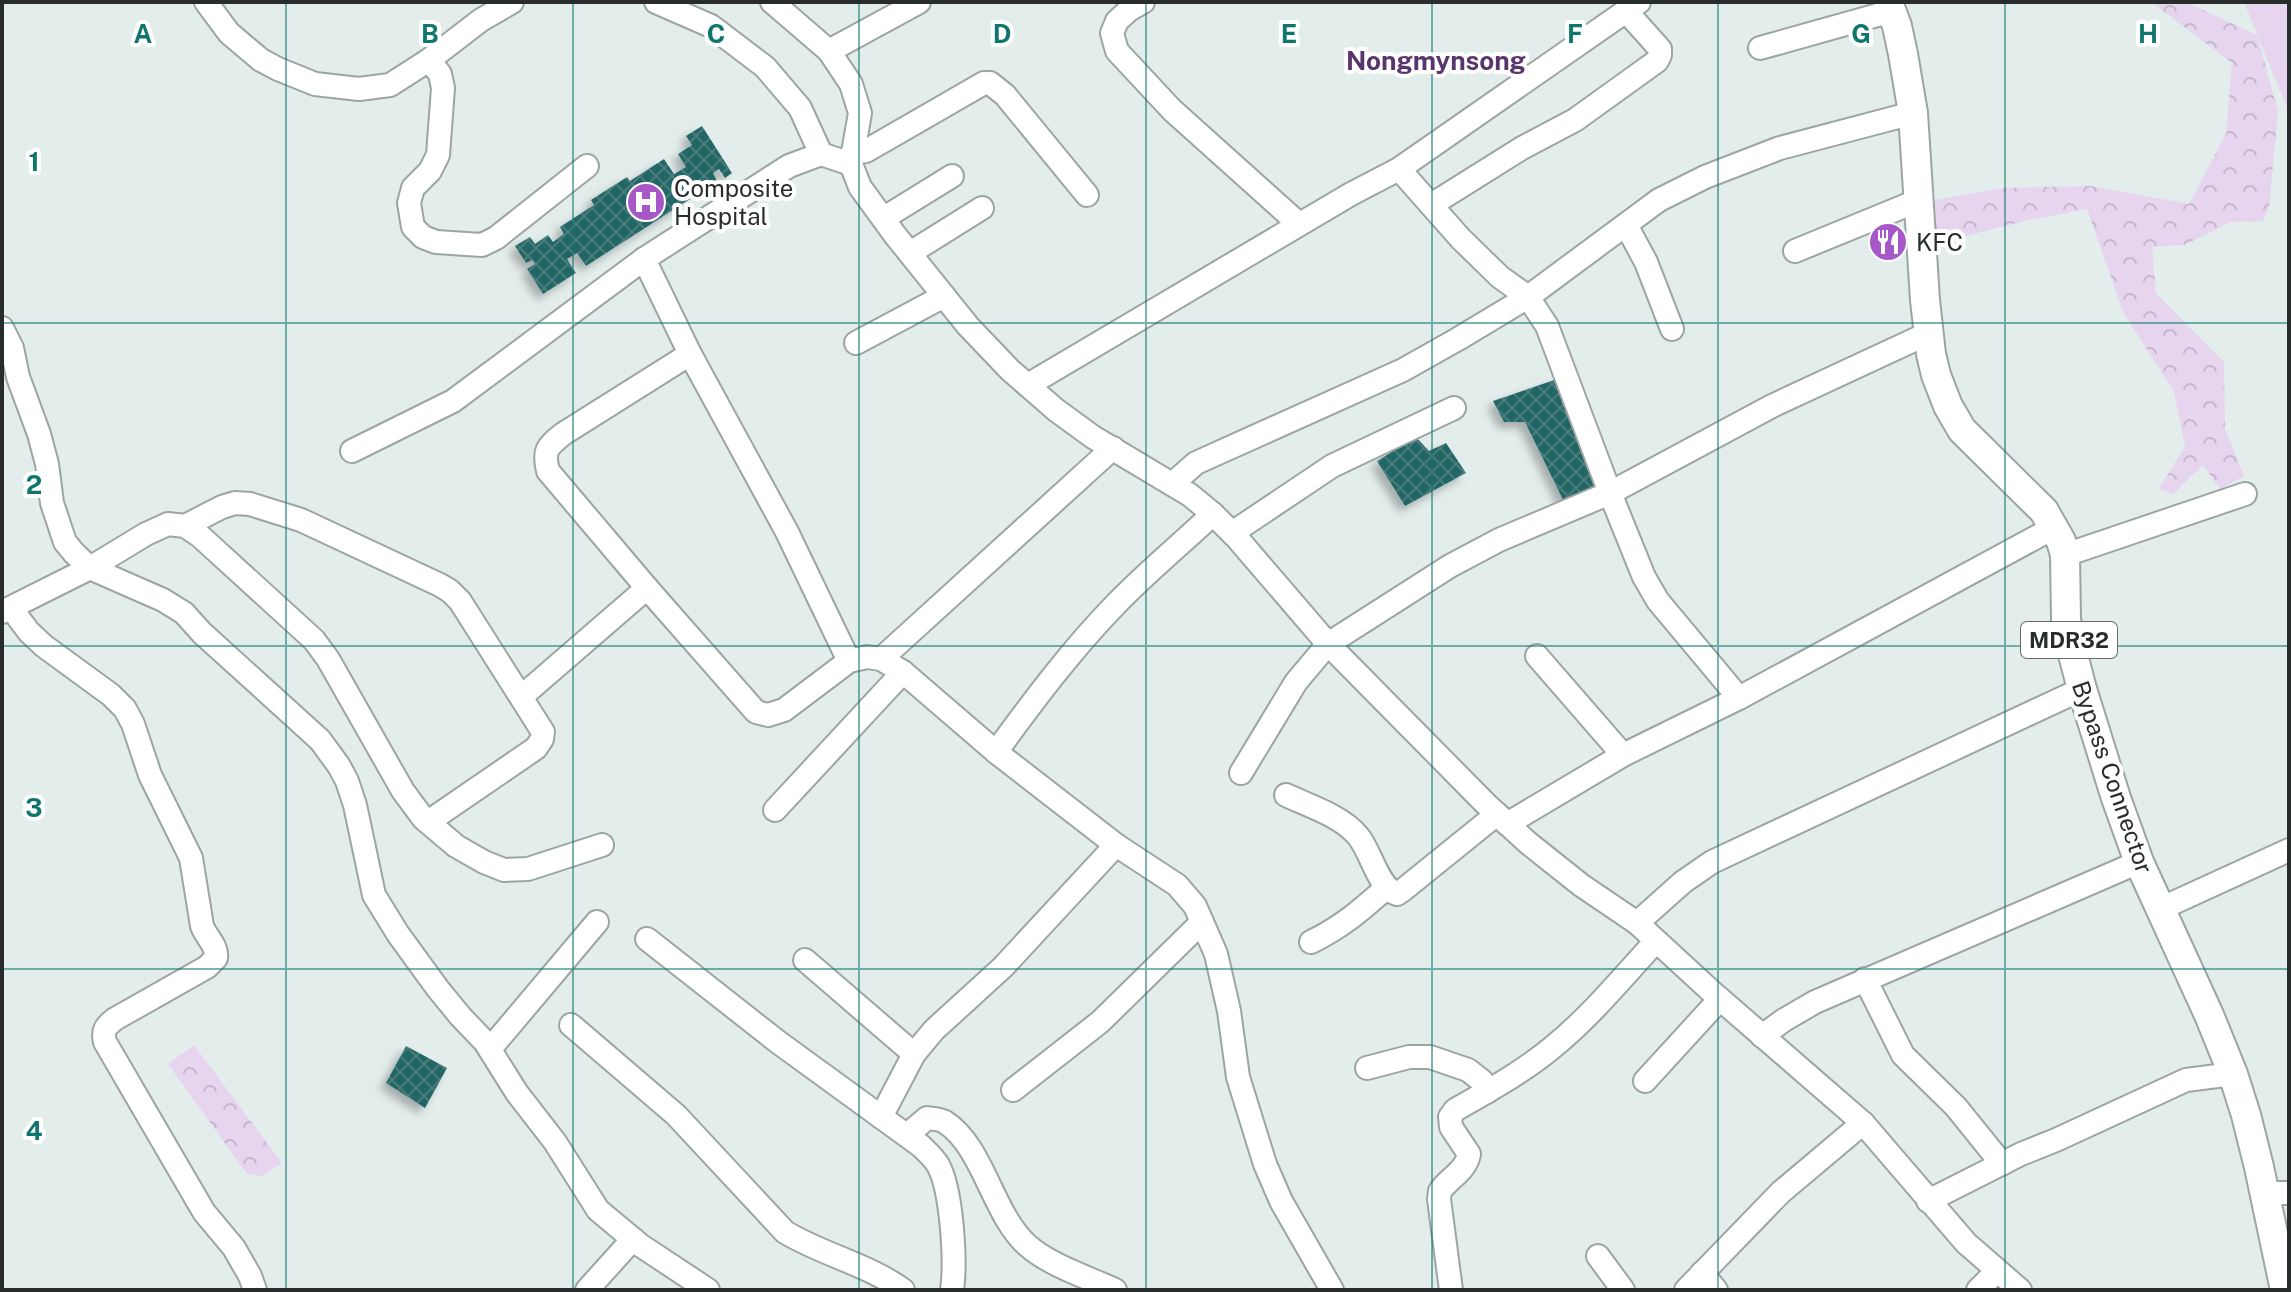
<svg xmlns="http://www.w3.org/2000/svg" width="2291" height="1292" font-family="'Public Sans',sans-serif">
<defs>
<pattern id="forest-crowns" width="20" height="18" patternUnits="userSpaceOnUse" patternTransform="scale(2)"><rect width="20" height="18" fill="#e7d5f0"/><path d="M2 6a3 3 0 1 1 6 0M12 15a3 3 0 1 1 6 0" fill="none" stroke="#c6b7ce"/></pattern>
<pattern id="building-cross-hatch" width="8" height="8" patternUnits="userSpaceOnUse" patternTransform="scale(2)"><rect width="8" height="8" fill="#226665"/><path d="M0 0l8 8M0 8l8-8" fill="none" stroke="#497c7c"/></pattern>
<filter id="shadow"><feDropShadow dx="-6" dy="6" stdDeviation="4" flood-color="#0004"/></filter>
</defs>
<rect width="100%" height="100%" fill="#e3edec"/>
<polygon fill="#e7d5f0" points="2244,2 2289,2 2289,113"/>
<g fill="url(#forest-crowns)">
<polygon points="2151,2 2186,2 2257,35 2278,111 2269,208 2263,221 2231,222 2184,245 2152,247 2156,293 2224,362 2225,429 2244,476 2220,489 2203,465 2173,494 2159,489 2185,446 2174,392 2123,312 2087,209 2029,220 1935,244 1935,200 2002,188 2090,186 2189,204 2226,134 2232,63"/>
<polygon points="194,1045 282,1163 263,1176 247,1174 168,1064"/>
</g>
<g fill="url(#building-cross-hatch)" filter="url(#shadow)">
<polygon points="702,126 732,173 725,178 719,169 713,173 717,181 702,191 697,183 685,191 690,199 586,266 577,253 567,259 576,273 543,294 527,269 535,264 532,260 526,263 515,246 530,237 535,244 548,235 553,242 564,234 560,227 594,205 591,200 627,177 630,181 664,159 674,174 686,167 678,154 692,145 686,136"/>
<polygon points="1560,378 1598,487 1565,504 1525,422 1504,422 1493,401"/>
<polygon points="1416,437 1429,451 1446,443 1466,473 1405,506 1377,461"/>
<polygon points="406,1046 447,1068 425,1108 386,1083"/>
</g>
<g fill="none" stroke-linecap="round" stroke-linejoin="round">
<g stroke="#9ca5a4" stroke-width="26">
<g id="minor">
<polyline points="206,2 229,33 261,60 278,69 315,84 359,89 390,85 429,60 481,20 512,2"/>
<polyline points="656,2 711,26 765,67 800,108 821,154"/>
<polyline points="772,2 829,51 851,84 860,113 851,164 860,187 895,235 968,326 1010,370 1056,410 1093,437 1190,495 1213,514 1237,538 1328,644 1486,804 1527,842 1581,885 1637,923 1712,992 1863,1123 1966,1243 2020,1290"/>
<polyline points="1143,2 1129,10 1117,21 1112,33 1117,51 1172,110 1299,224"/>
<polyline points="1760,48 1892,11"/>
<polyline points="829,51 919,2"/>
<polyline points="429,60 440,74 443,88 438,155 430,171 413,188 409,203 413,227 423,237 436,242 482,245 496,238 587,166"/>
<polyline points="852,153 866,151 984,83 990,83 1005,95 1087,195"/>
<polyline points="1399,169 1461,239 1500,277 1528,297 1547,326 1610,493 1644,577 1658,601 1739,698"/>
<polyline points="1431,205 1522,148 1575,120 1657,61 1660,55 1660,49 1626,11"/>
<polyline points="884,218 952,176"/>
<polyline points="1626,225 1646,262 1672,329"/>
<polyline points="1795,251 1917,201"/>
<polyline points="910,253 982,208"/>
<polyline points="644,259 690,354 787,532 849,661"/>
<polyline points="2,328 12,348 18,377 39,434 47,464 52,503 65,542 74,553 90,568 163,600 184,613 202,633 320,740 339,766 347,781 355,805 374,895 398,934 438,989 461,1017 485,1042 517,1093 555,1142 598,1210 640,1245 708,1290"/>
<polyline points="856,343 944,296"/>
<path d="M690,354L563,434C547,447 543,450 548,471L647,588L756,712L768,715L784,710L849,661L867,657L881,659L903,672L996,752L1116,845L1177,885L1195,906L1216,954L1229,1011L1238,1077L1265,1164L1281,1201L1332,1290"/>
<polyline points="1028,385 1351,194 1399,169 1639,2"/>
<polyline points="352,451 453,401 644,259 789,166 821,154 851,164"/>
<polyline points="1172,484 1196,463 1403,370 1458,339 1528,297 1659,200 1705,177 1780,148 1913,113"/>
<polyline points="185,526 222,507 235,503 250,504 301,520 440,585 450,591 460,601 543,732 542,739 536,748 428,822"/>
<polyline points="1232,533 1332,466 1454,408"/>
<polyline points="2065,555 2245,494"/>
<path d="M11,608L29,632L44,646L111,695L125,709L133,724L150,775L191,858L202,926C206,937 218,946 216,958L207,967L115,1019C106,1026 102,1030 105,1042L204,1212L234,1248L250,1276L255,1290"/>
<polyline points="2,612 90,568 146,534 168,524 185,526 200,536 314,640 328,659 403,791 423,818 456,846 484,862 504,870 528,869 602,845"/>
<polyline points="1537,656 1623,755"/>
<polyline points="881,659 1113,448"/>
<polyline points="521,697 647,588"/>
<path d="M996,752C1034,700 1072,649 1117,603C1147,572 1181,544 1213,514"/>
<polyline points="1241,773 1296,682 1328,644 1450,566 1499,540 1610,493 1772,406 1929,333"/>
<path d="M1286,795C1309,806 1342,816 1358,836C1371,851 1378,888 1397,894L1403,890L1497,814"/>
<polyline points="775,810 903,672"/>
<polyline points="1507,824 1623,755 1739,698 2055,527"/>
<polyline points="2160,909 2289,850"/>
<polyline points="1637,923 1683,882 1712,862 2082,689"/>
<path d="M647,939L778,1042L921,1146C927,1152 934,1158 938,1165C952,1190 956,1262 952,1290"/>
<path d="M1311,942C1342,927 1361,910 1386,888"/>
<polyline points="805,960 914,1054"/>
<polyline points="1865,979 1903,1055 1956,1107 2002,1164"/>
<path d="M571,1025L676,1115L785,1232C823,1255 867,1264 903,1290"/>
<polyline points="1762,1036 1784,1020 1815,1002 2139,862"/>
<polyline points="490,1049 597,922"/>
<polyline points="1367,1068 1409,1057 1430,1057 1468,1070 1482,1081 1487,1092"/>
<polyline points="1645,1081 1720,999"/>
<polyline points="1013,1090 1100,1022 1202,922"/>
<polyline points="881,1117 914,1054 934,1030 1003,967 1116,845"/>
<path d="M907,1135L927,1118C933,1119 940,1119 945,1122C983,1146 993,1215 1027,1245C1049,1265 1087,1277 1115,1290"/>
<polyline points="2265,1193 2289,1193"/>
<polyline points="1928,1201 2021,1154 2056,1140 2186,1080 2233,1074"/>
<polyline points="1598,1256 1623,1290"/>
<polyline points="1702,1273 1716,1290"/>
<polyline points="587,1290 633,1239"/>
<path d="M1451,1290L1439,1199L1440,1191C1449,1178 1466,1171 1469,1154L1451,1127L1450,1117L1455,1110C1488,1091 1523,1072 1553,1047C1591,1016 1623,977 1656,941"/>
<polyline points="1686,1290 1781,1192 1863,1123"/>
<polyline points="1978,1290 1997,1271"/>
</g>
</g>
<g stroke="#9ca5a4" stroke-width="32">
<polyline id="major" points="1888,2 1897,26 1903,54 1913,113 1925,300 1931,354 1936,375 1948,406 1962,430 2044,511 2061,541 2065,555 2066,619 2070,643 2082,689 2116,798 2139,862 2209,1015 2233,1074 2246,1115 2259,1167 2285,1290"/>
</g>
<use href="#minor" stroke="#fff" stroke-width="22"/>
<use href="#major" stroke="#fff" stroke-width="28"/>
</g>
<path fill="none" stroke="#0f766e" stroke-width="2" stroke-opacity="0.55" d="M286,2V1290M573,2V1290M859,2V1290M1146,2V1290M1432,2V1290M1718,2V1290M2005,2V1290M2,323H2289M2,646H2289M2,969H2289"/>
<defs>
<g id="hospital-disc" transform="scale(2)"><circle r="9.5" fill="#a657c8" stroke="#fff"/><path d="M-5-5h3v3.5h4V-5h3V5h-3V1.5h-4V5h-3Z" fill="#fff"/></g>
<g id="restaurant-disc" transform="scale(2)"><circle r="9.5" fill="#a657c8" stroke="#fff"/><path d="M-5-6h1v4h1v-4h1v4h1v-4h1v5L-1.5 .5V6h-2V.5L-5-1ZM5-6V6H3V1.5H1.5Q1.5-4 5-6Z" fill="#fff"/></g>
</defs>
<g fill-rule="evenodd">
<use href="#hospital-disc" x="646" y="202"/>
<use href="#restaurant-disc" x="1888" y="242"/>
</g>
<g text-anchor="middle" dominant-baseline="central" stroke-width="8" stroke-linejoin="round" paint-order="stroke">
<rect fill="#fff" stroke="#686b6b" stroke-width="2" x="2021" y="622" width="96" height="36" rx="6"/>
<g font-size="22" font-weight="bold" fill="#282c2c">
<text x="2069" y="640">MDR32</text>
</g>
<g font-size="24" fill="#282c2c" stroke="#fff" text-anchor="start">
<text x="674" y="188">Composite<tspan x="674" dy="28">Hospital</tspan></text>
<text x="1916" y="242">KFC</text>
</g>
<g font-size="24" fill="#282c2c" stroke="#fff">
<text transform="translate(2113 777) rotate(71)">Bypass Connector</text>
</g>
<g font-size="26" font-weight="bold" fill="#5a346c" stroke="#fff">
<text x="1436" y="60">Nongmynsong</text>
</g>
</g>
<g font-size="26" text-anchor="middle" font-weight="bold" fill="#0f766e" stroke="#fff" stroke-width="8" stroke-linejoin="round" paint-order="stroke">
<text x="143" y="43">A</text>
<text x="430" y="43">B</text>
<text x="716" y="43">C</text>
<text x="1002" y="43">D</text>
<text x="1289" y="43">E</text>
<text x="1575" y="43">F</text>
<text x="1861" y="43">G</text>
<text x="2148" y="43">H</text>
<text x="34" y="171">1</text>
<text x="34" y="494">2</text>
<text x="34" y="817">3</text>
<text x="34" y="1140">4</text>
</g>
<rect width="2291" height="1292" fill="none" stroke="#282c2c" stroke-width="8"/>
</svg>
